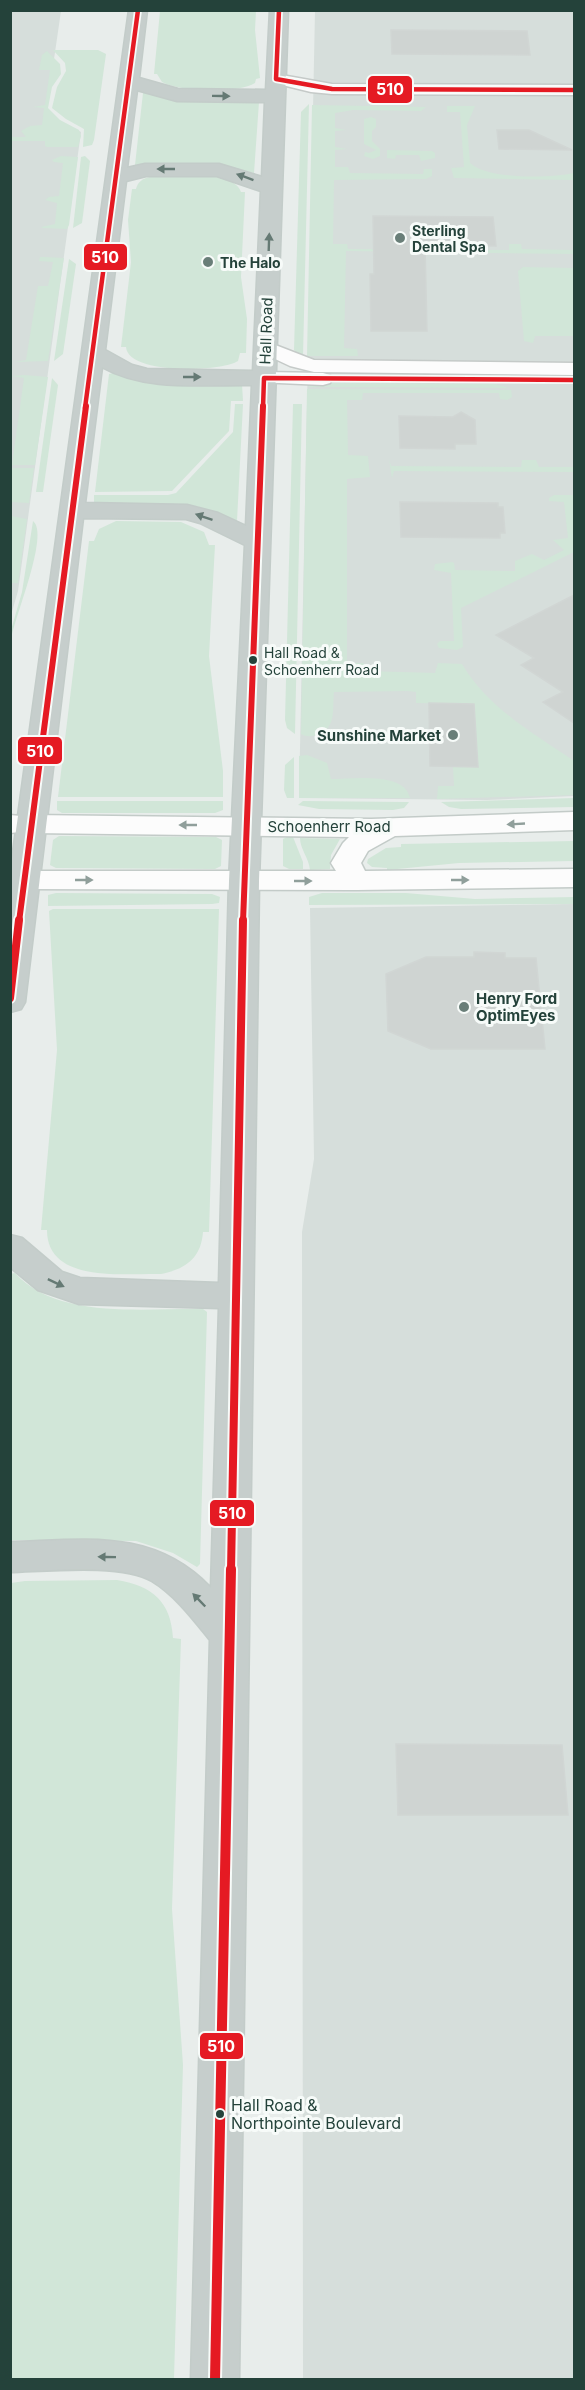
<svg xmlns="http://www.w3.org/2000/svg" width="585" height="2390" font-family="Inter,sans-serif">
<rect width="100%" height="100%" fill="#e8edeb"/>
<g fill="#d6dedb">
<polygon points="11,11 61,11 46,114 81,132 18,591 11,615"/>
<polygon points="315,11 574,11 574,796 487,800 299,798"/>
<polygon points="574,904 574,2379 303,2379 302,1232 314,1159 310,908"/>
</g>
<g fill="#d1e6d8">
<path d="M160,11H256L255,30L260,78L256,79L255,83C238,94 180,92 162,82L157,74H154Z"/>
<polygon points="53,50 98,50 106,54 94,140 92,145 83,147 84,129 66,119 52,108 57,87 66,71 65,63"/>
<polygon points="47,51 60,64 61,74 52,87 48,108 60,120 79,130 81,136 78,147 47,147 45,146 45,141 11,141 11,137 26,137 21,131 30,126 42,125 44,108 33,107 45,105 50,70 39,70 42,55"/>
<polygon points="146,92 176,100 259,102 254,173 218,164 135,165 143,93"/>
<polygon points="309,104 303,357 300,357 294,350 301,112"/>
<polygon points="312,105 426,107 421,111 353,110 335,113 335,128 346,130 335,131 335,147 347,149 335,150 335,167 348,167 350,173 423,174 424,169 432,169 432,176 426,179 334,180 333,244 347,244 348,249 509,250 509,244 521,244 522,249 574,250 574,254 346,251 344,348 357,349 358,356 307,356"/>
<path d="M447,106H475L467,125L470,163C488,180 551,178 574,173V180L454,178L451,168L464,167L460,112H447Z"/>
<polygon points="371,117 376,119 376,127 372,131 372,141 380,149 380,156 373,159 364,156 365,152 369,153 376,150 364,144 364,119"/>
<polygon points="387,150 432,151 435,153 435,158 421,161 419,155 396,155 395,159 387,158"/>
<polygon points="61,156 78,157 69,225 67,229 43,228 41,227 55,224 57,203 45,200 49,197 59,196 63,163 54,162 52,160"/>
<polygon points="85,156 90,161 82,223 73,228 81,157"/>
<path d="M162,176C181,176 234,170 241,192H245L241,277L247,319L246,353H240L238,361C221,372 128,375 126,347H121L131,262L128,220L132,189H136C139,177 151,176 162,176Z"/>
<polygon points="44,257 64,258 48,361 15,362 26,360 38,286 48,286 53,262 39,261 40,257"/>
<polygon points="69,259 76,264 63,354 54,361"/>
<polygon points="523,267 574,268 574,336 535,336 533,343 524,341 518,271"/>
<polygon points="113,373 148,383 242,384 243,401 231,401 229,431 172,491 95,492 109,374"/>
<polygon points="24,375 48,377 35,465 12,465 24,378 11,376"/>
<polygon points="52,378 58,385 43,492 36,492"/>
<polygon points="319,383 495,384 509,388 309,387 308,385"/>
<path d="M307,389L511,390L512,397L507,400L500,399L499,393H363L362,400H347L348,455L368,456L370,477L347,479V663H363L366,665V671L435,673L438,663L462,664C488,708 533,733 574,761V795L437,799L438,786H454L453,767H478L474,704L416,703V692L408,691L334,692C332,708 337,727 319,734C312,737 306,737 301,734Z"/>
<polygon points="235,404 243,404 237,521 196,506 94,502 94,495 168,495 176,493 233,432"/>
<polygon points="293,404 302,404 295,734 287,728 285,720"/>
<polygon points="389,459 391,466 521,467 522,460 536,460 539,467 574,467 574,472 394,471 392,478"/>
<polygon points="11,468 34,468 29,503 11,502"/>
<polygon points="554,495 574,495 574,552 461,608 463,647 457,650 439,648 437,644 440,641 454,641 451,573 434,570 435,564 452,562 454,563 455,570 515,571 515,561 532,554 544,560 564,550 553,540 568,538 564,502 549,501 549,498"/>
<polygon points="11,516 27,519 18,583 11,583"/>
<path d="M33,521C50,534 14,618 11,640V630L22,592Z"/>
<polygon points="116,521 181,522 204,532 209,545 215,545 209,656 223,771 223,797 58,797 89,541 94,541 99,529"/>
<path d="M307,755L327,763L331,779C352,779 405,771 410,798H299V756Z"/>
<polygon points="294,757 294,798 287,798 284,790 285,765"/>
<polygon points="574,798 574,807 461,809 449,807 441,802"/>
<polygon points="57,801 223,801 223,810 215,813 62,813 57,810"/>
<polygon points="303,801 406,802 409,802 404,808 393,810 319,809 298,805"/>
<polygon points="59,836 216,837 222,840 221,866 215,869 56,868 50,865 53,840"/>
<polygon points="287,837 293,837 303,862 303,869 289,869 283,866 283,839"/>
<path d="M300,838L340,839L331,855L330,869L310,870C309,858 300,849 300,838Z"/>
<polygon points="574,841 574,861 459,863 387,870 387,868 372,867 367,863 368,859 386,848 401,847 401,844"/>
<polygon points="56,893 212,894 220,897 219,903 212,904 48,906 48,895"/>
<polygon points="322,893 406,893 475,899 574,897 574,904 309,905 309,897"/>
<path d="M53,909H219L209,1232H203C201,1258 186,1269 161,1274C125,1273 47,1284 47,1230H41L57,1050L49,911Z"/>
<path d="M15,1273C57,1320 145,1308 203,1309L207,1312L200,1564L197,1567L173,1553L136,1541L11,1540L10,1274Z"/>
<path d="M117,1580C153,1586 171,1602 173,1638L181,1639L172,1909L183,2065L174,2379H11V1583L25,1581Z"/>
</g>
<g fill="#cfd4d2" stroke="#d1d6d4" stroke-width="1.5">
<polygon points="391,30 527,31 530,55 392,54"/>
<polygon points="497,130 529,130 572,150 499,149"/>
<polygon points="373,216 493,217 496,246 425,245 427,331 371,331 370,274 374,274"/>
<polygon points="461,412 475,420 476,444 455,444 455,449 400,448 399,416 453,417"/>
<polygon points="400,502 498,503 498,507 503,507 505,533 500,533 500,538 401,537"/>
<polygon points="574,595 574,723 543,702 563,692 521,665 534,658 496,635"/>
<polygon points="429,703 474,704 478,767 430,766"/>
<polygon points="474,952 505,953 505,958 536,958 545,1049 431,1049 388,1031 386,974 426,957 474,957"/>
<polygon points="396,1744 562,1745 568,1815 398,1815"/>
</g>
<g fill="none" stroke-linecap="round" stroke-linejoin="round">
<g stroke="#c5cac8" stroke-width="3">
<g id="minor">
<polygon points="276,74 332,84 574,85 574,95 332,94 311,92 270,82 268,79 270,76"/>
<polygon points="265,341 314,360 574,363 574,375 314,372 290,366 258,351 256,347 258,343"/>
<polygon points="264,372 323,373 330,375 332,379 330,383 323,385 257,382 255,378 257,374"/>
</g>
</g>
<g stroke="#c5cac8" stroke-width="3">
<polygon id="tertiary" points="10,815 41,818 45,824 41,830 10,833"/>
</g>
<g stroke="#c3cbc8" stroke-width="3">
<polygon id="secondary" points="574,812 574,830 395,836 368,851 361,863 365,871 574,869 574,887 356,890 25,889 15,887 10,880 15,873 25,871 336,871 331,863 343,843 349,837 31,833 21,830 17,824 21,818 31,815 371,819"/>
</g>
<g stroke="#c3ccc9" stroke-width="3">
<path id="trunk" d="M129,10H147L139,78L178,89L266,90L270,10H288L259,881L239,2380H191L210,1640C193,1619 175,1595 152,1581C121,1563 47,1571 10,1572V1542C87,1540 154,1528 211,1588L219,1308L79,1304L38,1290L10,1267V1235L22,1238L62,1272L80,1278L219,1283L229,881L245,545L200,523L186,519L83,518L25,1002L21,1009L10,1012V874ZM137,90L177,101L265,102L262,177L219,164H145L127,168ZM146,176H217L261,191L253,371L147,369L132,365L105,350L126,181ZM102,367C146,392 203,384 252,385L246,526L218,513L187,505L85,503Z"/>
</g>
<use href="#minor" fill="#fcfcfc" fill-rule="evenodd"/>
<use href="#tertiary" fill="#fcfcfc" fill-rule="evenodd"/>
<use href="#secondary" fill="#fcfcfc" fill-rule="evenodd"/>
<use href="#trunk" fill="#c6cecc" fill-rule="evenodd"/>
<g stroke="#f7fbf9" stroke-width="8">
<g id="bus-1-far3">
<polyline points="279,10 276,79 332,89 574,90"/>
<polyline points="85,408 138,10"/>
<polyline points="263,408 264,378 574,380"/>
</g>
</g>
<g stroke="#f7fbf9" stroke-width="10">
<g id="bus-1-far2">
<polyline points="19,922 86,406"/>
<polyline points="243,922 263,406"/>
</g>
</g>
<g stroke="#f7fbf9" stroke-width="12">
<g id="bus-1-far1">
<polyline points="10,998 19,920"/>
<polyline points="231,1571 243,920"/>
</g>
</g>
<g stroke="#f7fbf9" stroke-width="14">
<polyline id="bus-1" points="215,2380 231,1569"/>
</g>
<use href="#bus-1-far3" stroke="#e51a23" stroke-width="4.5"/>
<use href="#bus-1-far2" stroke="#e51a23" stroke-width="6"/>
<use href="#bus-1-far1" stroke="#e51a23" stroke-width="8"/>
<use href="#bus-1" stroke="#e51a23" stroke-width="10"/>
</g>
<defs><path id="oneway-solid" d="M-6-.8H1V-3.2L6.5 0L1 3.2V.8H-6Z" transform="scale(1.5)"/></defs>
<g fill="#657a74">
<use href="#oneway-solid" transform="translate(221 96) rotate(1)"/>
<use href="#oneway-solid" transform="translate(166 169) rotate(180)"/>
<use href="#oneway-solid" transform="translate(245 177) rotate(-160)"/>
<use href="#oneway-solid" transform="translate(269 242) rotate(-88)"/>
<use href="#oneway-solid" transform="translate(192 377)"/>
<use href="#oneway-solid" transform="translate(204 517) rotate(-161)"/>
<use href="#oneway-solid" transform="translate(56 1283) rotate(25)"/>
<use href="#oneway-solid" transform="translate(107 1557) rotate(-179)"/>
<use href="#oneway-solid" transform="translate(199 1600) rotate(-134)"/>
</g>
<g fill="#909f9b">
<use href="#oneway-solid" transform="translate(516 824) rotate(177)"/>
<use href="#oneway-solid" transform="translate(188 825) rotate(-180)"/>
<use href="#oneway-solid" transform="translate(84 880)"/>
<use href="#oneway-solid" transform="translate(460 880)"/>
<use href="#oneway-solid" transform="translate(303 881)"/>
</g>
<g fill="#697e78" stroke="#f7fbf9" stroke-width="2">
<circle cx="400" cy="238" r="6"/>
<circle cx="208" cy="262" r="6"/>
<circle cx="453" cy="735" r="6"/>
<circle cx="464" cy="1007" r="6"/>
</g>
<g fill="#24423a" stroke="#f7fbf9" stroke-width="2">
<circle cx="253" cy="660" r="5"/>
<circle cx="220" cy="2114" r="5"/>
</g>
<g text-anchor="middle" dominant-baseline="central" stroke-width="6" stroke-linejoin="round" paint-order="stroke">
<g font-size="14" font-weight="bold" fill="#24423a" stroke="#f7fbf9" text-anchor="start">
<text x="412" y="230">Sterling<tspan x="412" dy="16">Dental Spa</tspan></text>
<text x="220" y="262">The Halo</text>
</g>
<g font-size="14" fill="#24423a" stroke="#f7fbf9" text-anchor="start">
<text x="264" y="652">Hall Road &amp;<tspan x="264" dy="17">Schoenherr Road</tspan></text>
</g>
<g font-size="15" fill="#24423a" stroke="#f7fbf9">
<text transform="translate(266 331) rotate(-88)">Hall Road</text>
<text x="329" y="826">Schoenherr Road</text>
</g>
<g font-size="15" font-weight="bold" fill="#24423a" stroke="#f7fbf9" text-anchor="end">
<text x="441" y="735">Sunshine Market</text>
<text x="476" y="998" text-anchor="start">Henry Ford<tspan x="476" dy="17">OptimEyes</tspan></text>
</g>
<g font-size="16" fill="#24423a" stroke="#f7fbf9" text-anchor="start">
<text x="231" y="2105">Hall Road &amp;<tspan x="231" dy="18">Northpointe Boulevard</tspan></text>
</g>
</g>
<g stroke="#f7fbf9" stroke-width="2">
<rect x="367" y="75" width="46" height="29" rx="6" fill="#e51a23"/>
<rect x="83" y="243" width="45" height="28" rx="6" fill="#e51a23"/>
<rect x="17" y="736" width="46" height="29" rx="6" fill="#e51a23"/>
<rect x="209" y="1499" width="46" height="28" rx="6" fill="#e51a23"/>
<rect x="199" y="2032" width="45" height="28" rx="6" fill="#e51a23"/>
</g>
<g font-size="16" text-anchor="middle" font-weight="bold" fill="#fff">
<text x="390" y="95">510</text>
<text x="105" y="263">510</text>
<text x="40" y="757">510</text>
<text x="232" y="1519">510</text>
<text x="221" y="2052">510</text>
</g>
<rect width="585" height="2390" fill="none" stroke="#24423a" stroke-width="24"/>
</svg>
